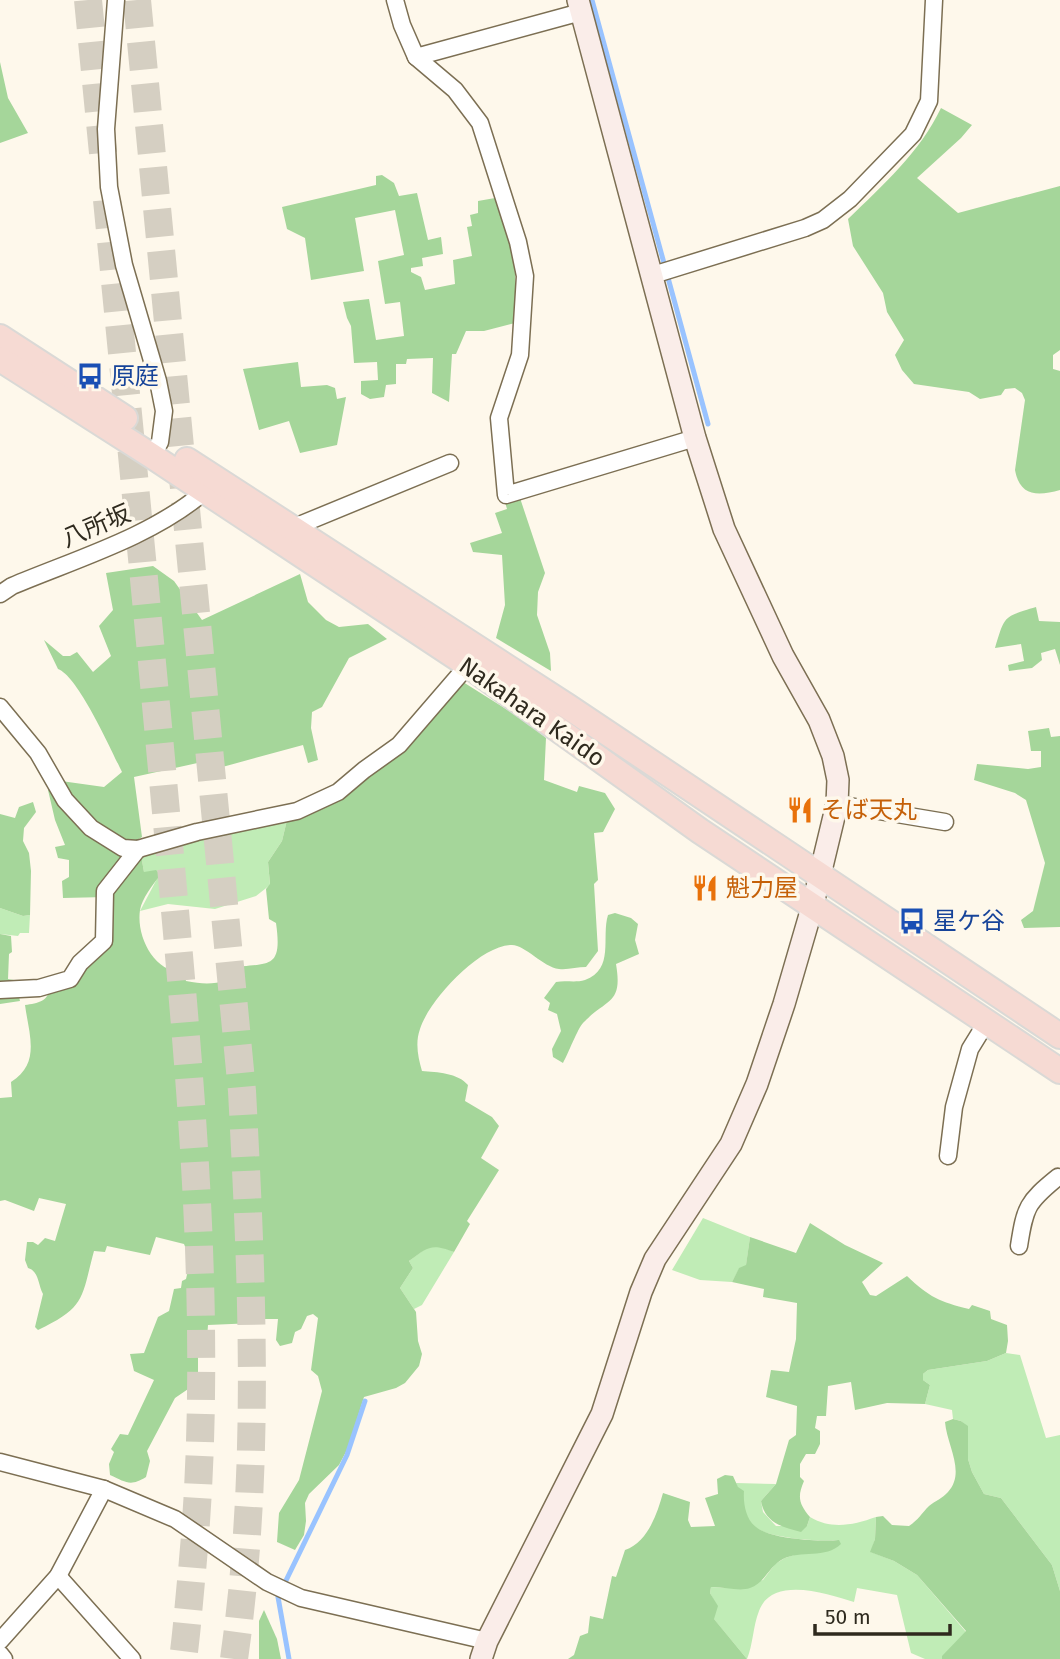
<svg xmlns="http://www.w3.org/2000/svg" width="1060" height="1659" font-family="'Fira Sans','Noto Sans JP',sans-serif">
<rect width="100%" height="100%" fill="#fef8eb"/>
<g fill="#c0ecb6">
<polygon points="287,820 282,841 268,862 270,885 256,896 215,909 168,904 140,911 159,875 144,872 141,855 183,839"/>
<polygon points="0,908 23,916 30,915 29,933 20,933 18,936 0,934"/>
<polygon points="703,1218 750,1237 746,1266 739,1269 732,1282 700,1280 672,1270"/>
<polygon points="429,1246 440,1246 454,1252 422,1305 414,1309 400,1288 413,1268 409,1261"/>
<polygon points="1006,1353 1020,1355 1046,1438 1060,1435 1060,1591 1052,1565 1001,1498 984,1494 972,1472 968,1459 967,1426 961,1421 953,1419 952,1410 925,1404 930,1385 923,1380 923,1374 928,1370 987,1361"/>
<path d="M736,1483L776,1484L761,1501L763,1512L776,1526H807L810,1517C832,1530 853,1525 876,1517L875,1539L871,1552L894,1561L917,1575L966,1632L943,1656L942,1659H925L911,1653L897,1595L857,1588L854,1602C828,1594 772,1575 759,1611C753,1626 753,1645 747,1659L713,1618L717,1606L710,1593L711,1587L732,1588L763,1580L775,1564L785,1558L839,1540C822,1542 763,1538 752,1525C744,1514 741,1496 736,1483Z"/>
</g>
<g fill="#a5d69a">
<polygon points="0,62 8,98 28,133 0,143"/>
<path d="M941,108L972,125L961,138L917,178L958,213L1060,186V350L1053,355V369L1060,371V490C1038,496 1020,497 1015,470L1025,400L1022,393L1015,388L1005,389L1001,395L980,399L969,392L914,384L902,370L895,355L904,340L887,312L883,293L853,246L848,219C883,185 920,152 941,108Z"/>
<path d="M382,175L394,183L399,196L417,193L428,240L441,237L443,254L422,258L423,266L411,268V272L421,277L425,290L455,284L453,260L472,256L467,227L472,226L470,215L478,213V201L495,198C514,246 518,272 515,323L484,331H466L456,354H452L449,402L432,393L433,358L407,359L406,364H396V384L386,385L384,397L370,399L361,394V381L378,380L377,362L354,363L351,326L347,318L343,302L369,299L376,340L404,336L400,302L385,304L378,261L404,255L395,210L355,218L364,271L311,280L305,238L287,229L282,207L376,185V176Z"/>
<polygon points="298,362 301,387 327,385 335,388 337,399 346,397 337,445 300,453 289,421 259,430 243,369"/>
<polygon points="520,498 545,573 538,592 537,615 550,653 551,671 496,638 505,605 502,555 473,552 470,543 502,533 495,513 507,509 505,502"/>
<path d="M153,566L174,581L202,620L300,574L308,602L326,620L339,627L368,624L387,639L349,658L322,707L312,712L311,728L318,760L308,763L303,745L204,772L202,762L134,777L142,837L132,843L141,855L144,872L156,870L160,875C153,885 142,898 140,910C136,936 154,973 183,972L186,981C202,984 212,985 227,980L226,968C268,962 283,972 276,923L269,919L266,889L270,884L268,862L282,841L287,820L303,816L463,682L530,724L546,738L544,780L577,792L579,786L605,793L615,809L603,832L594,833L598,880L594,884L598,951L586,967C577,967 568,970 559,969C543,967 525,945 512,945C480,945 429,1000 420,1029C415,1043 418,1057 422,1071C437,1072 458,1073 468,1085L465,1101L492,1117L499,1126L481,1158L499,1170L467,1221L470,1224L454,1252C431,1243 428,1247 409,1261L413,1268L400,1288L416,1312L418,1341L422,1354L419,1366L405,1383L396,1388L364,1397L348,1448L339,1465L309,1494L305,1503L306,1521L304,1535L295,1550L277,1542L279,1513L299,1480L322,1391L318,1376L311,1370L318,1318L313,1314L307,1316L301,1329L295,1332L292,1343L280,1346L276,1340L278,1319H257L255,1323L208,1325L207,1339L198,1350V1374L194,1385L175,1398L147,1451L150,1461L146,1477C130,1487 126,1482 110,1475L109,1464L114,1452L111,1449L120,1434L128,1435L154,1380L134,1371L130,1354L144,1353L158,1317L169,1311L174,1289L181,1288L182,1281L186,1279L189,1266H193L184,1244L156,1237L150,1255L107,1246L105,1252L94,1251C81,1299 86,1307 38,1330L35,1327L43,1294C38,1285 39,1271 28,1268L25,1260L27,1242H33L38,1245L45,1238L55,1241L66,1204L39,1198L34,1211L5,1200L0,1201V1098L12,1097L11,1082C41,1063 29,1035 25,1005C38,1003 49,1002 50,986L104,942L106,897L63,898L62,881L69,877V860L58,858L55,847L65,845L55,820L48,790L61,781L104,787L122,772C111,750 78,676 58,669L44,640L63,656H70L77,652L93,672L111,656L99,626L113,610L106,573Z"/>
<path d="M1036,607L1039,621L1060,622V665L1055,649L1041,653L1042,660L1032,668L1009,671L1008,665L1024,661L1021,644L995,648C1005,615 1003,617 1036,607Z"/>
<polygon points="1049,728 1051,737 1060,736 1060,927 1024,928 1021,920 1033,911 1045,863 1026,800 1015,793 974,780 977,764 1028,769 1041,767 1041,751 1031,751 1028,731"/>
<polygon points="33,802 36,812 24,828 23,841 29,853 31,871 30,915 23,916 0,908 0,814 15,818 19,807"/>
<path d="M615,913L631,918L638,924L635,940L639,954L616,964C623,1005 607,998 583,1023C578,1028 568,1054 563,1063L553,1057L552,1049L561,1031L557,1014L548,1010L550,1003L544,998L556,982C566,980 575,983 585,980C615,969 601,937 608,915Z"/>
<polygon points="0,934 11,936 12,952 9,954 8,979 25,982 25,993 19,997 20,1001 0,1004"/>
<path d="M810,1223L845,1245L883,1263L862,1282L870,1295L876,1296L907,1276C929,1297 940,1302 969,1309L972,1305L990,1311L991,1319L1007,1325L1008,1341L1006,1353L987,1361L928,1370L923,1374V1380L930,1385L925,1404L887,1403L855,1410L851,1382L828,1386L826,1416H817L815,1428L820,1431V1444L815,1454H806L800,1464V1477L804,1481C797,1497 799,1504 810,1517L807,1526L801,1532C782,1527 765,1523 761,1501L776,1484L789,1440L796,1435L797,1406L766,1397L771,1370L789,1372L796,1339L797,1303L763,1297L764,1289L732,1282L739,1268L746,1265L750,1237L796,1253Z"/>
<path d="M953,1419L961,1421L968,1426V1459L972,1472L984,1494L1001,1498L1052,1565L1060,1591V1659H942V1656L966,1631L917,1575L894,1561L870,1552L875,1539L876,1517L883,1516L892,1525L909,1526C918,1520 922,1513 929,1506C935,1501 943,1498 948,1492C966,1472 947,1446 945,1422Z"/>
<path d="M725,1475L733,1476L738,1487L744,1491C743,1503 746,1520 756,1527C770,1539 820,1542 839,1540L841,1544C826,1559 800,1550 783,1559C769,1566 765,1583 750,1588C738,1592 723,1586 711,1587L710,1593L718,1606L714,1619L747,1659H568L574,1655L580,1636L588,1633L590,1616L603,1619L612,1576L616,1577L625,1550C648,1542 657,1514 663,1493L690,1502L688,1520L691,1527L715,1526L705,1498L718,1494L717,1479Z"/>
<polygon points="264,1610 277,1639 281,1659 259,1659 259,1621"/>
</g>
<g fill="none" stroke-linecap="round" stroke-linejoin="round">
<g stroke="#99c3ff" stroke-width="5">
<polyline points="592,0 708,424"/>
<polyline points="289,1659 278,1597 347,1455 365,1401"/>
</g>
<g stroke="#d5cfc2" stroke-width="28" stroke-dasharray="28 14" stroke-linecap="butt">
<polyline points="88,0 103,153"/>
<path d="M137,0L242,1091C252,1280 261,1470 234,1659"/>
<path d="M107,200C131,444 155,688 177,933C196,1145 212,1358 192,1571C189,1600 187,1630 183,1659"/>
</g>
<g stroke="#7c6f53" stroke-width="19">
<g id="street">
<polyline points="116,0 106,129 109,187 124,265 158,381 164,411 160,442 152,456"/>
<polyline points="395,0 402,25 416,57 455,90 480,123 518,242 525,276 520,355 499,418 506,495 695,438"/>
<polyline points="416,57 581,12"/>
<polyline points="653,275 805,228 823,220 850,199 913,134 929,101 934,0"/>
<polyline points="292,528 450,463"/>
<path d="M0,594L12,586C76,559 151,537 204,492"/>
<polyline points="0,707 38,753 65,800 91,828 123,848 138,849 197,832 297,811 338,792 364,770 399,745 468,665"/>
<polyline points="837,804 945,822"/>
<polyline points="0,990 39,988 70,979 80,963 104,941 105,891 138,849"/>
<polyline points="948,1156 954,1107 970,1049 986,1023"/>
<path d="M1019,1246C1025,1207 1027,1202 1058,1177L1060,1178"/>
<polyline points="0,1462 104,1489 175,1519 267,1582 301,1598 487,1641"/>
<polyline points="58,1576 132,1659"/>
<polyline points="0,1641 58,1576 104,1489"/>
<polyline points="0,1654 4,1659"/>
</g>
</g>
<g stroke="#7c6f53" stroke-width="24">
<polyline id="secondary" points="481,1659 487,1641 602,1414 641,1292 655,1259 731,1144 757,1084 784,1004 812,908 837,804 838,780 833,756 819,720 783,656 724,529 695,438 578,0"/>
</g>
<g stroke="#dad9d6" stroke-width="28">
<g id="primary">
<polyline points="0,337 125,418"/>
<polyline points="0,359 152,456 468,665 700,831 1060,1071"/>
<polyline points="187,460 567,706 1060,1036"/>
</g>
</g>
<use href="#street" stroke="#fff" stroke-width="16"/>
<use href="#secondary" stroke="#faede9" stroke-width="21"/>
<use href="#primary" stroke="#f6dad3" stroke-width="24"/>
</g>
<defs>
<g id="bus-bare" transform="scale(2.1)"><path d="M-5-6H5V4H4V6H2V4H-2V6H-4V4H-5ZM-3.5-4V0h7V-4ZM-3.5 1.2v1.5H-2V1.2ZM2 1.2v1.5H3.5V1.2Z" fill="#1a4fb4" stroke="#fef8eb" stroke-width="2.5" paint-order="stroke"/></g>
<g id="restaurant-bare" transform="scale(2.1)"><path d="M-5-6h1v4h1v-4h1v4h1v-4h1v5L-1.5 .5V6h-2V.5L-5-1ZM5-6V6H3V1.5H1.5Q1.5-4 5-6Z" fill="#e8710a" stroke="#fef8eb" stroke-width="2.5" paint-order="stroke"/></g>
</defs>
<g fill-rule="evenodd">
<use href="#bus-bare" x="90" y="376"/>
<use href="#restaurant-bare" x="800" y="810"/>
<use href="#restaurant-bare" x="705" y="888"/>
<use href="#bus-bare" x="912" y="921"/>
</g>
<g text-anchor="middle" dominant-baseline="central" stroke-width="7" stroke-linejoin="round" paint-order="stroke">
<g font-size="24" fill="#164399" stroke="#fef8eb" text-anchor="start">
<text x="111" y="376">原庭</text>
<text x="933" y="921">星ケ谷</text>
</g>
<g font-size="24" fill="#2f2a1e" stroke="#fef8eb">
<text transform="translate(96 526) rotate(-23)">八所坂</text>
<text transform="translate(532 712) rotate(35)">Nakahara Kaido</text>
</g>
<g font-size="24" fill="#c56008" stroke="#fef8eb" text-anchor="start">
<text x="821" y="810">そば天丸</text>
<text x="726" y="888">魁力屋</text>
</g>
</g>
<path d="M815 1624v10h135v-10" fill="none" stroke="#2f2a1e" stroke-width="3.5"/>
<text x="825" y="1624" font-size="21" fill="#2f2a1e" stroke="#fef8eb" stroke-width="5" paint-order="stroke">50 m</text>
</svg>
